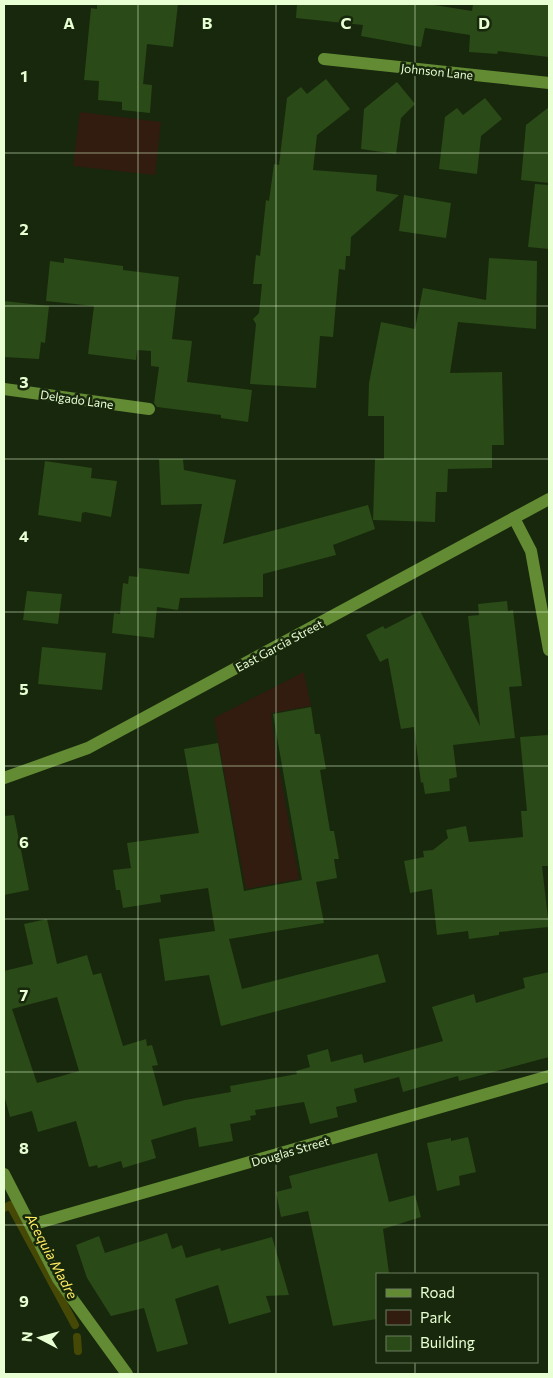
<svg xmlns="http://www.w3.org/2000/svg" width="553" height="1378" font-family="Commissioner,sans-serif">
<rect width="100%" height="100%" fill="#18280d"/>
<g fill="#321c0f">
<polygon points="80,112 161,122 155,175 73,166"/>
<polygon points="304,672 311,706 271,713 277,768 279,768 299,879 246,889 214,718"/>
</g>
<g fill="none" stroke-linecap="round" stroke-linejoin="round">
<g stroke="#454905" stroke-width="8">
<polyline points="4,1208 10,1205 75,1325"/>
<polyline points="77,1337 78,1351"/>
</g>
</g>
<g fill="#2a4a17" fill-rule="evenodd">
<polygon points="97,4 178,4 173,47 147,44 143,84 152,85 150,113 122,110 122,102 98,100 99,81 84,80 91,8 97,9"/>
<polygon points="297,4 428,4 472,11 473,4 549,4 549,57 498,51 497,54 469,52 470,35 425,28 421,47 361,36 363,25 296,18"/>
<polygon points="326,79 350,109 317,135 313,170 377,175 376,191 399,195 351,237 350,256 346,256 345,270 339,269 333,337 320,336 316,388 250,384 256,324 253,319 259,313 262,284 253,284 256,255 260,256 266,200 269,201 274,164 279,165 287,98 301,87 307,94"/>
<polygon points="397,82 415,104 401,118 396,154 361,149 364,109"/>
<polygon points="485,98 502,119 481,136 477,174 439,169 445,117 457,108 463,115"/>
<polygon points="549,107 549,183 521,180 526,125"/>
<polygon points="535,184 549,185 549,249 528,247"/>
<polygon points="404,195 451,203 446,238 399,231"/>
<polygon points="64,258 123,266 123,270 179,277 172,339 192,341 187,382 252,390 248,422 221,418 221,415 157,407 154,403 159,367 151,366 151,351 137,350 136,360 88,354 94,306 46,301 50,261 64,263"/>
<polygon points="489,258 537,261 536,329 458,322 450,373 502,372 504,445 492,445 492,468 448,469 447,492 436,492 435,522 373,520 375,459 384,459 384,416 368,416 369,383 381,322 415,329 423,288 486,300"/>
<polygon points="4,301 49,306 45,343 41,342 39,359 4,357"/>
<polygon points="159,459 183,459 184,470 236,480 223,544 368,505 375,529 333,545 336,555 263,574 263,597 180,598 178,610 157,607 154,638 112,633 114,613 120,614 123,583 128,584 129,576 138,577 139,568 189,574 202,504 161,505"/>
<polygon points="45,461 92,468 91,478 117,481 111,517 85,512 82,513 81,522 38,515"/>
<polygon points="27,591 62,594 58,624 23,620"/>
<polygon points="507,601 508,611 513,610 522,686 509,687 515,738 453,745 457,777 449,779 450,791 425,794 423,782 421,783 414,727 401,729 388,658 380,662 366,635 383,626 385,629 420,611 480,726 468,616 479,615 478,604"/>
<polygon points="42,647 106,653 102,690 38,684"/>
<polygon points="311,707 315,734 320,734 326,769 320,770 330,831 334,831 339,859 334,859 337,878 316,882 324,923 229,939 242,989 378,954 386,982 221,1026 209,975 165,981 159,939 215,931 208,888 160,895 161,902 123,908 120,890 116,890 113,870 131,868 127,843 199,833 184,749 218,743 244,891 302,880 273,714"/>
<polygon points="548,735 549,866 542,866 549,927 499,932 499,935 469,939 468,931 437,935 432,889 410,893 404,861 424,857 423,851 433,850 448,838 446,830 466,826 469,842 523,837 521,811 527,811 520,737"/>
<polygon points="14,815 29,890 4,895 4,816"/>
<path d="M47,919L57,964L87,955L93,975L101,973L123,1046L146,1039L147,1046L152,1045L158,1065L152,1066L163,1106L185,1100L231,1092L230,1086L297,1074L296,1071L310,1067L307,1055L328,1049L331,1062L362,1054L364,1063L443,1041L432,1007L474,994L476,1003L525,988L523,978L549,972V1057L459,1081L458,1076L403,1092L399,1077L354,1089L357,1102L336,1107L338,1117L310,1124L304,1102L255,1110L256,1115L250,1116L251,1120L230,1124L233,1141L199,1147L196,1127L151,1140L156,1158L123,1168L121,1161L98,1168L97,1165L89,1167L76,1121L38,1132L32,1111L10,1117L4,1095V971L33,964L24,924ZM57,997L79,1071L37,1083L12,1009Z"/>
<polygon points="468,1137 476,1172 459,1176 460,1185 437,1191 427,1143 451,1138 451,1141"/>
<polygon points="377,1153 389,1202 415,1195 421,1217 383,1229 389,1273 377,1274 377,1319 333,1326 308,1211 281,1217 276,1192 292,1188 289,1176"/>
<polygon points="167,1233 172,1249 182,1245 186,1258 220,1248 221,1251 272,1237 289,1295 266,1296 271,1312 229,1324 218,1285 175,1299 188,1344 157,1352 144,1308 111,1316 87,1278 76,1245 99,1236 105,1253"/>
</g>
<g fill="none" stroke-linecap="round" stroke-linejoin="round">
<g stroke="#638b33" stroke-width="12">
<polyline points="324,59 549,83"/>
<polyline points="4,389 149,409"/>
<polyline points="514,518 531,551 549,650"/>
<polyline points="4,778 88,748 549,499"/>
<polyline points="4,1174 58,1279 127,1374"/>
<polyline points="31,1225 549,1076"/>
</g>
</g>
<path fill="none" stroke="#e8ffd3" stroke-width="1" stroke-opacity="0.55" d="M138,4V1374M276,4V1374M415,4V1274M4,153H549M4,306H549M4,459H549M4,612H549M4,766H549M4,919H549M4,1072H549M4,1225H549M415,1362V1374"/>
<g text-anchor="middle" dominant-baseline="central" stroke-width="5" stroke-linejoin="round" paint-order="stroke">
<g font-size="12" fill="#e8ffd3" stroke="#18280d">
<text transform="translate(437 71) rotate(6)">Johnson Lane</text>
<text transform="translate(77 399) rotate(8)">Delgado Lane</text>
<text transform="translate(279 645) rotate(-28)">East Garcia Street</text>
<text transform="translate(290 1151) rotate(-16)">Douglas Street</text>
</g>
<g font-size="14" font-style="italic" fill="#ffec61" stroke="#18280d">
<text transform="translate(52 1256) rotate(62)">Acequia Madre</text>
</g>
</g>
<g font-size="16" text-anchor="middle" font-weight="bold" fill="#e8ffd3" stroke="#18280d" stroke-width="5" stroke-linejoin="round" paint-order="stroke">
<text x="69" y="29">A</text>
<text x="207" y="29">B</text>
<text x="346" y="29">C</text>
<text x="484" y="29">D</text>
<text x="24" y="82">1</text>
<text x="24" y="235">2</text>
<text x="24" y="388">3</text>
<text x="24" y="542">4</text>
<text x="24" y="695">5</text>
<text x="24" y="848">6</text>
<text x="24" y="1001">7</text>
<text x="24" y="1154">8</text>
<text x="24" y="1307">9</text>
</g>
<rect width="553" height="1378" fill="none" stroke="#e8ffd3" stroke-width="10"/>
<rect x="376" y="1273" width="162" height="90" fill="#18280d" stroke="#6b7e5c"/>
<rect x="386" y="1289" width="25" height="8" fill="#638b33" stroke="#6b7e5c"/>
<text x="420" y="1298" font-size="15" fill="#e8ffd3">Road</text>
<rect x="386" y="1310" width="25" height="15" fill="#321c0f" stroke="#6b7e5c"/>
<text x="420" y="1323" font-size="15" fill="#e8ffd3">Park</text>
<rect x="386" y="1336" width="25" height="15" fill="#2a4a17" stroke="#6b7e5c"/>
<text x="420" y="1348" font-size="15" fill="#e8ffd3">Building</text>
<g transform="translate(40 1338) rotate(276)" stroke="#18280d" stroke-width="4" paint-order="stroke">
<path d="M0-4L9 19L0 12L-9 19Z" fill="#e8ffd3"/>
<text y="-8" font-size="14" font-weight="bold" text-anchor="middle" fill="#e8ffd3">N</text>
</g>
</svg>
